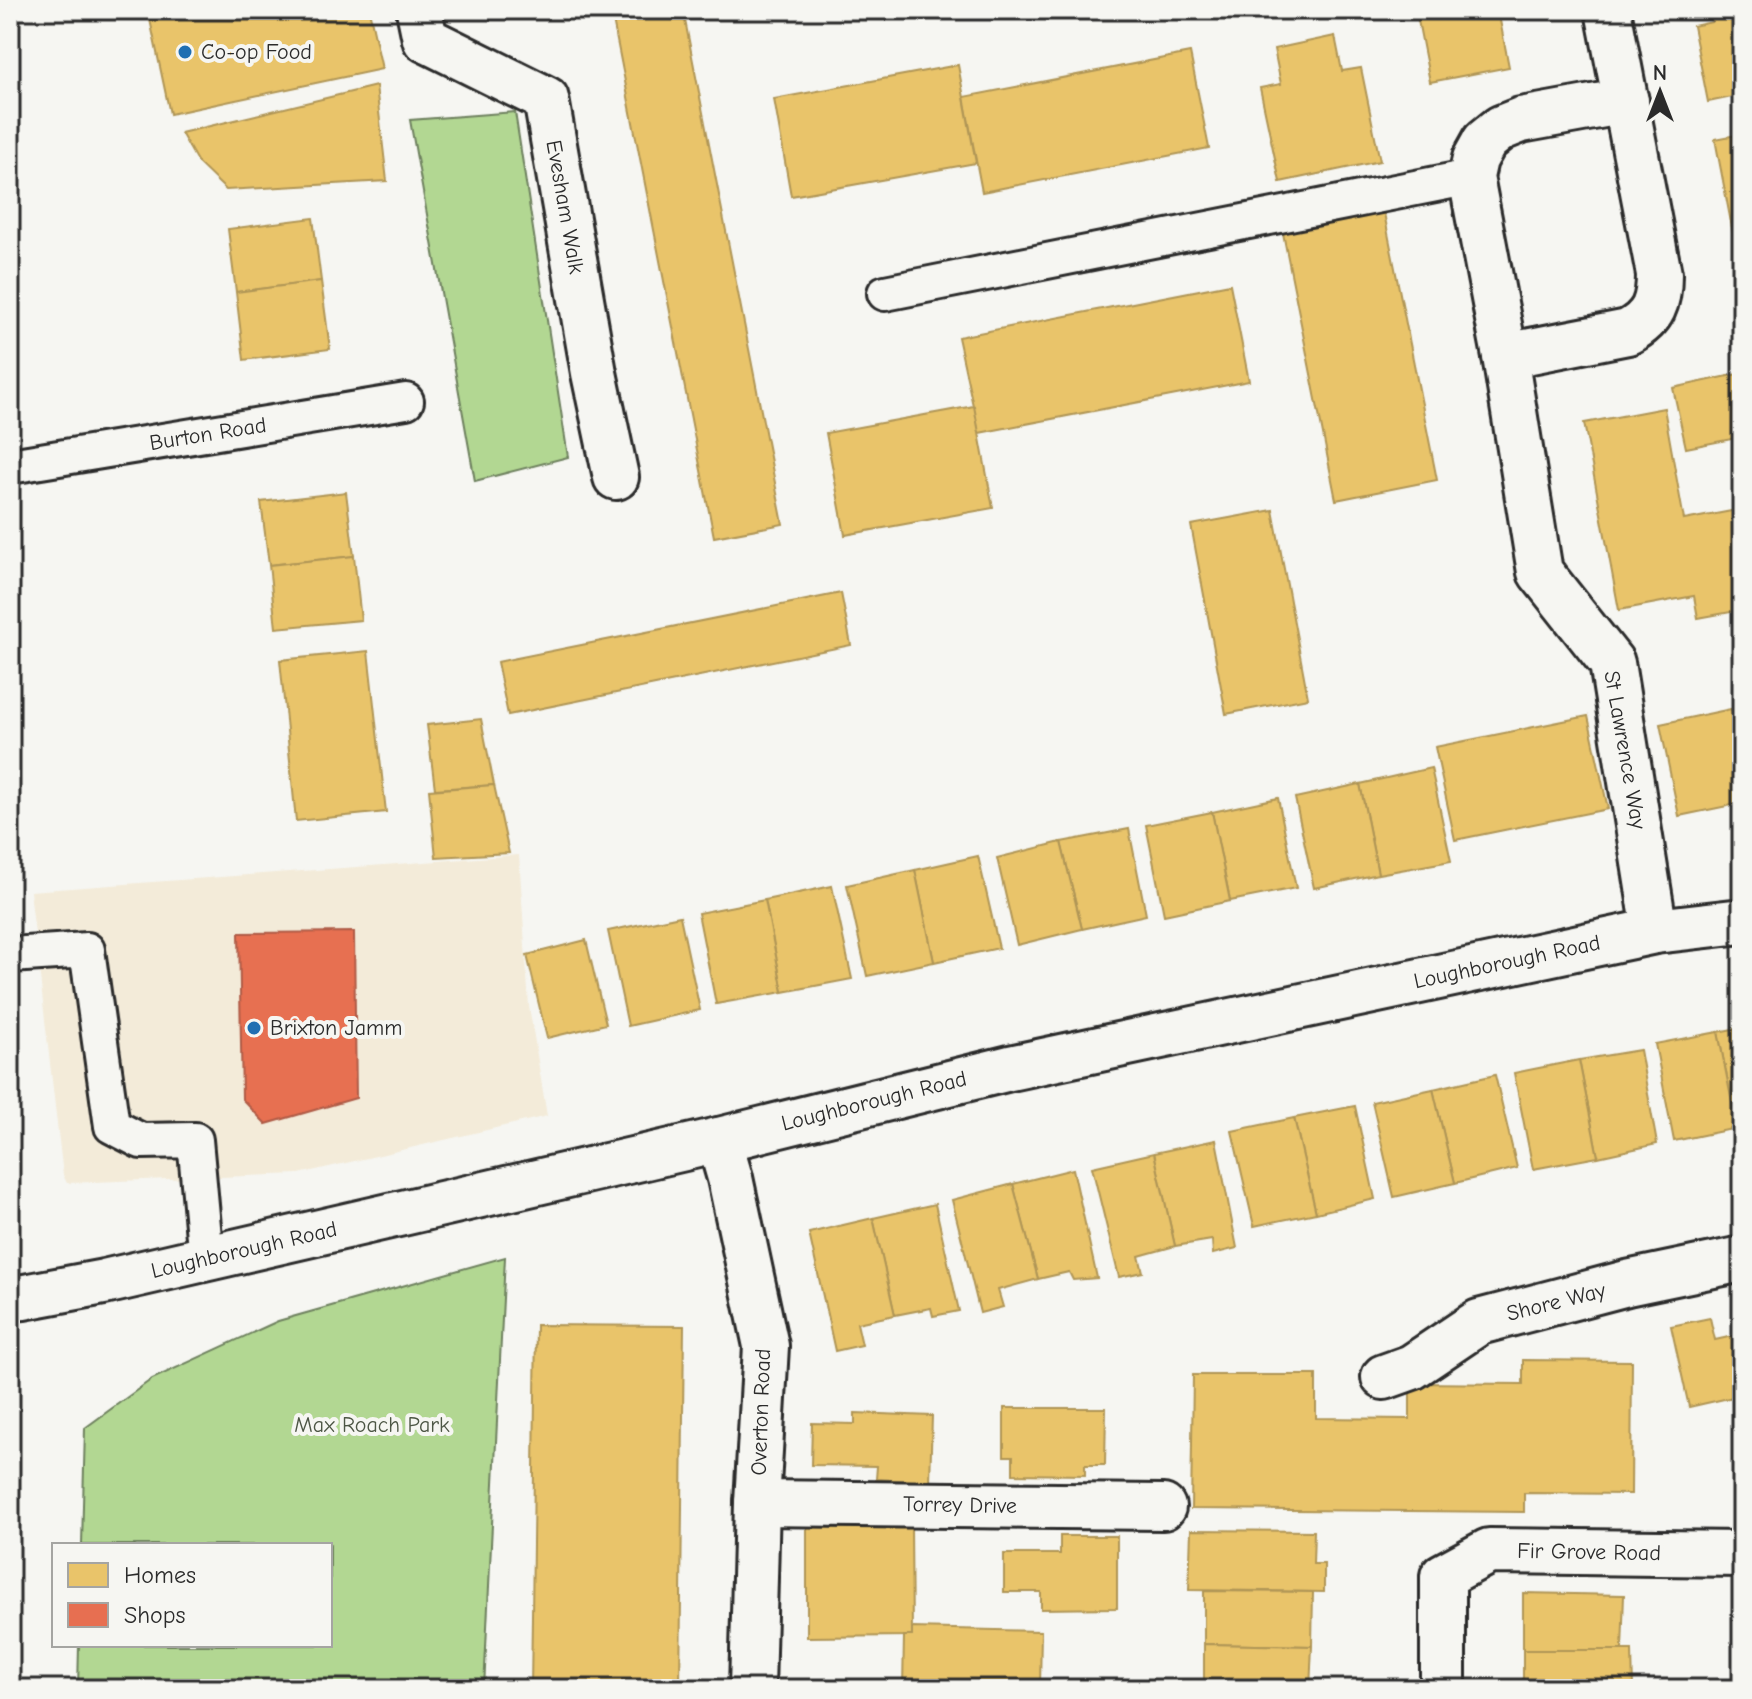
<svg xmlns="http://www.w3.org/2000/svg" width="1752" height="1699" font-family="'Comic Neue',sans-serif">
<rect width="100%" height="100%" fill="#f6f6f2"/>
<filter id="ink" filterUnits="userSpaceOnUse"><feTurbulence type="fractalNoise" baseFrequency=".0125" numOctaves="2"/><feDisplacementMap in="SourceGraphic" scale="16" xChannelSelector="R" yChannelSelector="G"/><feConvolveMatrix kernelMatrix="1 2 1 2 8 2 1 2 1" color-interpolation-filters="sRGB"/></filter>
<g filter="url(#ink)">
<polygon fill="#f3ebd9" points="519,855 529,1006 547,1116 299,1174 67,1183 63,1175 30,891"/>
<g fill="#b2d792" stroke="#6e815e" stroke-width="2">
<polygon points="515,112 568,457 475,481 410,120"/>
<polygon points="505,1257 484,1689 78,1689 79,1645 330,1645 330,1545 82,1545 85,1428 152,1379 278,1321"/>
</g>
<g fill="#e9c46a" stroke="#b09657" stroke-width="2">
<polygon points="148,10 369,10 382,69 170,114"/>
<polygon points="611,10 683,10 783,524 714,537"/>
<polygon points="1416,10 1498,10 1509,67 1430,82"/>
<polygon points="1710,10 1742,10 1742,95 1708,102 1693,26 1712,22"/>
<polygon points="1335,36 1342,71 1361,68 1380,161 1280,182 1260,88 1281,84 1274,49"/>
<polygon points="1190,53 1209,148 982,192 964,97"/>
<polygon points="958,65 976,163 791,196 774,99"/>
<polygon points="376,86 387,181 226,190 198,163 181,133"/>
<polygon points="1742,134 1742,280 1715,139"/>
<polygon points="1383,208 1437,480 1336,500 1282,228"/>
<polygon points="313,218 321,281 236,292 228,229"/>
<polygon points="321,281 330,349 244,360 236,292"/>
<polygon points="1230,284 1249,381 979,433 958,337"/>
<polygon points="1742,373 1742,437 1686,448 1673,388"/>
<polygon points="974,406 993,508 845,535 826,433"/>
<polygon points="1664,408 1684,520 1742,509 1742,610 1698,618 1694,596 1619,610 1584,423"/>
<polygon points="346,492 354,556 269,565 261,502"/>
<polygon points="1273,510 1308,698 1226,714 1191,525"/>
<polygon points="354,556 361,620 276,628 269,565"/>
<polygon points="841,593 851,645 508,715 497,662"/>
<polygon points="368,651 386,812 296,821 280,660"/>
<polygon points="1731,709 1742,759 1742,803 1679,816 1660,724"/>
<polygon points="1588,716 1608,809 1455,840 1435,747"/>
<polygon points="481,719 494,785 435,789 427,725"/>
<polygon points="1431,768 1451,861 1378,874 1360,784"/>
<polygon points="1360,784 1378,874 1314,888 1295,798"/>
<polygon points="494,785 509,853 436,857 429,790"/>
<polygon points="1278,798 1296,888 1230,901 1212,812"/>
<polygon points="1212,812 1230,901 1164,915 1146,825"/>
<polygon points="1129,829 1146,915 1082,929 1061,842"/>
<polygon points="1061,842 1082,929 1017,945 997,858"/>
<polygon points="978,856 999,948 934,962 915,870"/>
<polygon points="915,870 934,962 867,976 847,885"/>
<polygon points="832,886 852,979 783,992 765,900"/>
<polygon points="765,900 783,992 716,1004 698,913"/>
<polygon points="680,916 700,1010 628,1026 608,931"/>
<polygon points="586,940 606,1024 547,1038 527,955"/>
<polygon points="1742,1027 1742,1127 1737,1128 1718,1032"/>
<polygon points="1718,1032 1737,1128 1674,1141 1655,1044"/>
<polygon points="1640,1050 1657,1144 1598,1157 1579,1060"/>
<polygon points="1579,1060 1598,1157 1533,1169 1514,1073"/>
<polygon points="1495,1075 1517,1168 1455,1183 1433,1089"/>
<polygon points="1433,1089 1455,1183 1394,1197 1372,1102"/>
<polygon points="1355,1106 1375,1199 1316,1213 1294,1118"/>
<polygon points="1294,1118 1316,1213 1254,1226 1232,1131"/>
<polygon points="1216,1140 1237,1248 1213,1254 1212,1240 1175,1246 1154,1153"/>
<polygon points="1154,1153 1175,1246 1139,1256 1143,1272 1119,1277 1092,1167"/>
<polygon points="1073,1169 1097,1278 1073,1280 1069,1272 1038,1279 1013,1184"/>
<polygon points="1013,1184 1038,1279 998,1290 1003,1307 980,1313 952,1200"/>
<polygon points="935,1204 959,1311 933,1316 931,1308 895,1315 873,1218"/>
<polygon points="873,1218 895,1315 857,1323 862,1345 835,1351 809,1233"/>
<polygon points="1710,1318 1715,1340 1742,1334 1742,1395 1689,1407 1671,1326"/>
<polygon points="536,1325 684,1326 680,1689 531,1689"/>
<polygon points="1523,1360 1632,1361 1631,1494 1524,1493 1524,1512 1191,1509 1193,1375 1316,1375 1316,1418 1410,1419 1410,1383 1523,1384"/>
<polygon points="1004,1408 1106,1408 1105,1465 1085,1465 1085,1475 1013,1474 1013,1456 1004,1456"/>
<polygon points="855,1413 932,1416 930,1482 876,1479 877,1466 811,1465 812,1423 855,1424"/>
<polygon points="911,1524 912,1636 807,1637 807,1525"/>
<polygon points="1191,1530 1314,1531 1313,1564 1324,1564 1324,1592 1189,1590"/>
<polygon points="1060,1536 1117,1536 1117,1608 1041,1609 1041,1592 1004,1592 1004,1554 1060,1554"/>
<polygon points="1204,1591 1313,1592 1312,1646 1204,1644"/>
<polygon points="1523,1593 1624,1595 1622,1650 1523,1650"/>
<polygon points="912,1628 1041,1631 1040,1689 903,1688 904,1636 912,1636"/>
<polygon points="1204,1644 1312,1646 1310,1689 1204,1689"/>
<polygon points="1523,1650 1632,1650 1633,1689 1523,1689"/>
<rect x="903" y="1688" width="94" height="1"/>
</g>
<polygon fill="#e76f51" stroke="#af5b46" stroke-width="2" points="354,932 356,1098 266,1124 242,1099 239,933"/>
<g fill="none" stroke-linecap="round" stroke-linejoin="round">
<g stroke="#2b2b2b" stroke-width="40">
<g id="lane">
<polyline points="885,293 1471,177"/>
<polyline points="10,466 406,401"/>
<polyline points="10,955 87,950 112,1126 141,1141 195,1140 206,1259"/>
</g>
</g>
<g stroke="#2b2b2b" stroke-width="50">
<g id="street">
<polyline points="419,10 425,39 546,99 594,373 616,477"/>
<polyline points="1626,101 1521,120 1501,128 1485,141 1475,159 1471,177 1505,356 1540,572 1612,663 1655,931"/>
<path d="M1505,356L1628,332C1654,318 1659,302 1659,274L1608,10"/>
<polyline points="719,1140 730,1178 766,1346 757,1503 752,1689"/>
<polyline points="1384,1377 1412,1367 1479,1322 1627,1283 1742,1259"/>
<polyline points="757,1503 1163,1507"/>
<polyline points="1443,1689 1443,1576 1489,1551 1742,1554"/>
</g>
</g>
<g stroke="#2b2b2b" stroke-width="50">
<polyline id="secondary" points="10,1298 24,1297 104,1282 719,1140 1010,1068 1655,931 1742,921"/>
</g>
<use href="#lane" stroke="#f6f6f2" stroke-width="34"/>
<use href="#street" stroke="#f6f6f2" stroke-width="44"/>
<use href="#secondary" stroke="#f6f6f2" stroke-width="44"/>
</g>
</g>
<g fill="#1f6fb2" stroke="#f6f6f2" stroke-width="3">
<circle cx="185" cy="52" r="8"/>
<circle cx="254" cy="1028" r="8"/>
</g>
<g text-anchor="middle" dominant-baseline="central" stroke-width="8" stroke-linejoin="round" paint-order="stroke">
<g font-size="22" fill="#2b2b2b" stroke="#f6f6f2" text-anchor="start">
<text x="201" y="52">Co-op Food</text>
<text x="270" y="1028">Brixton Jamm</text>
</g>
<g font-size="22" fill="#2b2b2b" stroke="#f6f6f2">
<text transform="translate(565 207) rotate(80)">Evesham Walk</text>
<text transform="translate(208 434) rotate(-9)">Burton Road</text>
<text transform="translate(1625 750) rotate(80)">St Lawrence Way</text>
<text transform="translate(1507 962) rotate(-12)">Loughborough Road</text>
<text transform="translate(874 1101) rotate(-14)">Loughborough Road</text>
<text transform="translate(244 1250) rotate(-13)">Loughborough Road</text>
<text transform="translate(1556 1302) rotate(-14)">Shore Way</text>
<text transform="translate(761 1412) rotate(-88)">Overton Road</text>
<text transform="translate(960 1505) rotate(1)">Torrey Drive</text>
<text transform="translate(1589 1552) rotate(1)">Fir Grove Road</text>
</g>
<g font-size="22" fill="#4d5645" stroke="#f6f6f2">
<text x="372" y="1425">Max Roach Park</text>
</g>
</g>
<rect width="1752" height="1699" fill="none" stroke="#f6f6f2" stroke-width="40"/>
<rect x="20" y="20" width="1712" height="1659" fill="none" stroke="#2b2b2b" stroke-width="3" filter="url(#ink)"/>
<rect x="52" y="1543" width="280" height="104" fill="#f6f6f2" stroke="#a5a5a2" stroke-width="2"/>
<rect x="68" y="1563" width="40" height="24" fill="#e9c46a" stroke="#a5a5a2" stroke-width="2"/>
<text x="124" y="1583" font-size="24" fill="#2b2b2b">Homes</text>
<rect x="68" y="1603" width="40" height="24" fill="#e76f51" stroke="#a5a5a2" stroke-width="2"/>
<text x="124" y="1623" font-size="24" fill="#2b2b2b">Shops</text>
<g transform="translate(1660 92)" stroke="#f6f6f2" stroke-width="6" paint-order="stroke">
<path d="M0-6L14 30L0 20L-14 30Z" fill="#2b2b2b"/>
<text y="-12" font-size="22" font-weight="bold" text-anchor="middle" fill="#2b2b2b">N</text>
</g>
</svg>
